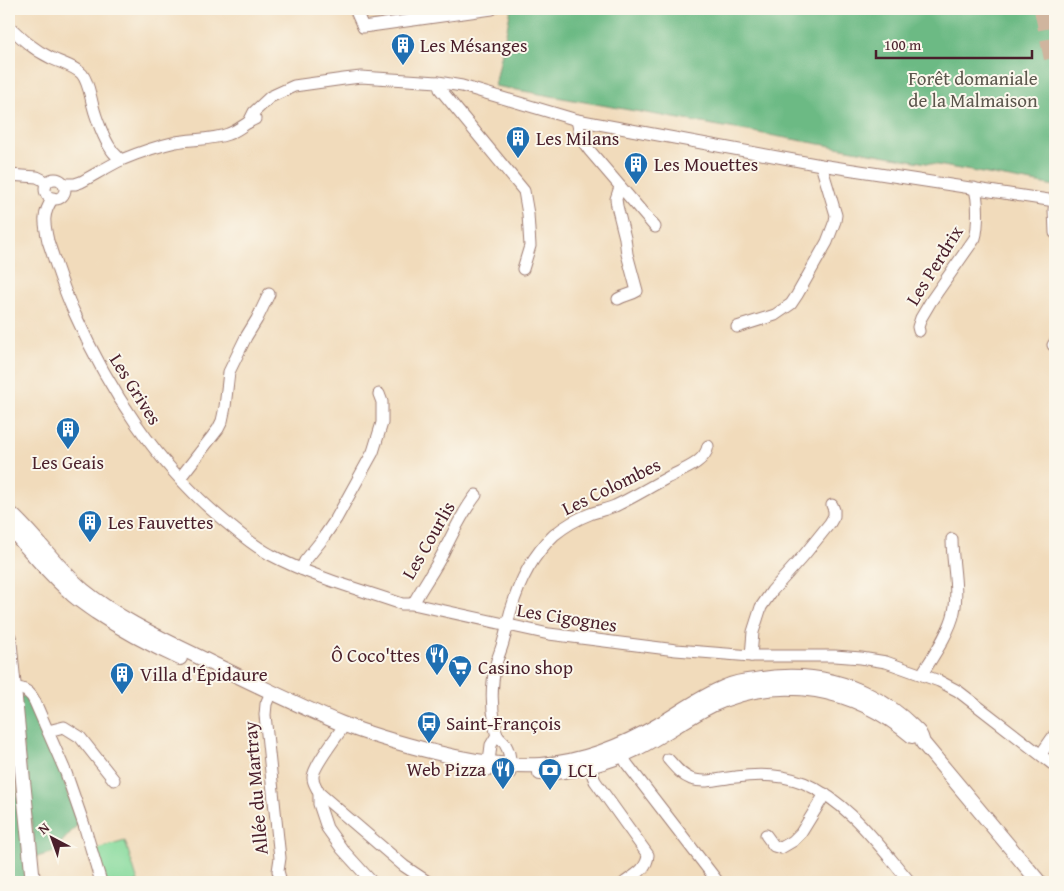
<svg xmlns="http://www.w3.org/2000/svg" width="1064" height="891" font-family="'Gentium Book Plus',serif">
<rect width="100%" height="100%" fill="#fbf7ec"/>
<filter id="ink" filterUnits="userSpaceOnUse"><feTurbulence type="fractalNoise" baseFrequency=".02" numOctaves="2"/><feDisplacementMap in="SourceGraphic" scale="10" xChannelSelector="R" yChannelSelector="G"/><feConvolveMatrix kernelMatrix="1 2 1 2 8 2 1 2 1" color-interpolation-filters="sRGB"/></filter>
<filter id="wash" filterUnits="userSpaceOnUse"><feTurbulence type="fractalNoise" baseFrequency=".0096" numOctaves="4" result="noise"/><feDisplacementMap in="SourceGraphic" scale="20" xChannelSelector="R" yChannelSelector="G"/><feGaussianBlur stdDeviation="1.12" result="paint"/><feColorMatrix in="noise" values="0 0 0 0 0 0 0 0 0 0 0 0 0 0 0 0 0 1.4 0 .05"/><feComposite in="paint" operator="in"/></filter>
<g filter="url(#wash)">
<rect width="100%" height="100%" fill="#f1dbbb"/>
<polygon fill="#86da9c" stroke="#687c64" points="125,841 138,882 107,882 97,849"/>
<g fill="#6cba84" stroke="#5b6c58">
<polygon points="511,9 1055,9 1055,186 495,86"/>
<polygon points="27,696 58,763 78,824 52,853 36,857 17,697"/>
<polygon points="10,720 26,882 9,882 9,721"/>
</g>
</g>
<g filter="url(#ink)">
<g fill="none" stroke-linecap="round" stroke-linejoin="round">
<polyline stroke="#d0b59e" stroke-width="20" stroke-dasharray="20 10" stroke-linecap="butt" points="1044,9 1055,64"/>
<g stroke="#9e7d73" stroke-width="13">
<g id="minor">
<polyline points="355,9 363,27 492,9"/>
<path d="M9,26C22,39 34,50 51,58C61,63 74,66 82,74C89,83 90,96 93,106C96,118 104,139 111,149C113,153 118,157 121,160"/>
<polyline points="438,82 440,89 524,191 528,214 530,246 523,269"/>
<polyline points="577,120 581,139 590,151 655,227"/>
<polyline points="249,122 254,112 270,97 294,86 344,79 361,77 438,82 462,86 577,120 821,165 1055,201"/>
<polyline points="9,175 37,177 43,180 46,185"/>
<circle cx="55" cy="189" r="10"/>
<path d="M63,184H75L81,182C94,175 107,167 121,160C138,153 158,146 176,142C193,139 212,140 228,134C238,131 245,123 255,119"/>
<path d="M53,198C42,214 44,223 48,241C56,264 63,289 74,312C108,389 157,465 222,519C238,532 253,546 271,555C312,577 359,589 402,604H413L549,634L676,650L751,656H835L861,658L886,662L939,681L958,691L1055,766"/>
<polyline points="1055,201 1054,210 1055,233"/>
<path d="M618,299C624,295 631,295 637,291L627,254L625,238L617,206L616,199L620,187"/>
<polyline points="737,327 775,315 791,304 797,295 827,242 835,221 836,215 821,165"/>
<path d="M919,331L918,327L921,318L931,301L975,238C978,228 979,197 974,188"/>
<polyline points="1053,345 1055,342"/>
<polyline points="180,478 218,429 222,421 225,407 229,372 246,337 257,319 269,294"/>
<polyline points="301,569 305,561 321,541 336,519 373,452 382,423 382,402 379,394"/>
<path d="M413,604C422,587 434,571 443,553C453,533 462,513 476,495"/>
<polyline points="751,656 753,632 761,607 772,591 805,554 830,523 834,516 834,510 832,505"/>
<path d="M922,674C932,658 951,630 954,612C959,588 952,563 952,539"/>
<path d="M14,688C24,687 31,693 35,702L66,773L84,825L101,882"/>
<polyline points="271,692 266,704 265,715 280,858 278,871 281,882"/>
<path d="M341,723V730C334,740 312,769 313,778C313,783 317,788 319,793L404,866L428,882"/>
<polyline points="48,731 64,727 80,737 114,780"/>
<polyline points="618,747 627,764 718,882"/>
<polyline points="1041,754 1055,734"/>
<path d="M589,758L593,776L595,781L648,855C647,869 635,875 625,882"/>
<path d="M668,759C675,767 681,775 691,779C707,784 721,778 736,777C758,774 784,775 804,783C850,803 879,846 910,882"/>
<polyline points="488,770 491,745 497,735"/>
<path d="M510,773C511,764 510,752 505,744C503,741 499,739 497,735C496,733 495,728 495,724C491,704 491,685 496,664C498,656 502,648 504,639C507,630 508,619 511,610C519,582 533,555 554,535C565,526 577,519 590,514C598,511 607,509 615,506C632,498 648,488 665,479C679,471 705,464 708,446"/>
<polyline points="319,793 319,804 327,828 342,849 372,882"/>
<polyline points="766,835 774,846 781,848 793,841 801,833 825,794"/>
</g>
</g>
<g stroke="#9e7d73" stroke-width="16">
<g id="tertiary">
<path d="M9,512C35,535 56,567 83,590C122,622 169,642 213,664C255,684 297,705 340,723C370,735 402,744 434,752C469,761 504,767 541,765C584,762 625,745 662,723C682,711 703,696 725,687C734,683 745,681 755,680C794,673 834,677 870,696C886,704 899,713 912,726C914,728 917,730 919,733C921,736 922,739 923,743L1039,882"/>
<path d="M9,526C29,551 51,575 74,596C81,602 89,607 96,612C123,630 151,645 180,658"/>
<polyline points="9,638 33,882"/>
<path d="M540,773C572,772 608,763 636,749C662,736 686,718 712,705C781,673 854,687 912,736"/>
</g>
</g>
<use href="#minor" stroke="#fff" stroke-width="11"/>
<use href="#tertiary" stroke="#fff" stroke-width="14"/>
</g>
</g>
<defs>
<g id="building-pin" transform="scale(1.25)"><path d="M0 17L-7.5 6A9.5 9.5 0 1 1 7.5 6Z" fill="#1f6fb2" stroke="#fbf7ec"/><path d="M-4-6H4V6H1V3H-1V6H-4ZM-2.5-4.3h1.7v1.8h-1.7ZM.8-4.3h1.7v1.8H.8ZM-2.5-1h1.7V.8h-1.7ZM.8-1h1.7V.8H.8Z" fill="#fff"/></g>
<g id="restaurant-pin" transform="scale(1.25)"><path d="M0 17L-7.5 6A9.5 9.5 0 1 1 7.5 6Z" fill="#1f6fb2" stroke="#fbf7ec"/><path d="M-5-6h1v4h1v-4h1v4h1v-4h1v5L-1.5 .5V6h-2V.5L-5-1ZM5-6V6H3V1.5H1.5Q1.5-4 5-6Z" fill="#fff"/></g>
<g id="supermarket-pin" transform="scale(1.25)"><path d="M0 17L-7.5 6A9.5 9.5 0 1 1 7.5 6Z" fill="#1f6fb2" stroke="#fbf7ec"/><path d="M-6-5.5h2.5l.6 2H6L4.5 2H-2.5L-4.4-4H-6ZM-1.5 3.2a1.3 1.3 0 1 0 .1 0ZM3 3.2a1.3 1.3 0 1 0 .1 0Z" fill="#fff"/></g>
<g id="bus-pin" transform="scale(1.25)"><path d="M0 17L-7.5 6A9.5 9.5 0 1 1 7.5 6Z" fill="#1f6fb2" stroke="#fbf7ec"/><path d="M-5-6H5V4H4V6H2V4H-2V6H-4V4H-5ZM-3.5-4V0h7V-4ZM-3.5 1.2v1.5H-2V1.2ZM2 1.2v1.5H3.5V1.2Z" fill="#fff"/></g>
<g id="bank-pin" transform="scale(1.25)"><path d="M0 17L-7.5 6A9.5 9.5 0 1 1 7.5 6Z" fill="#1f6fb2" stroke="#fbf7ec"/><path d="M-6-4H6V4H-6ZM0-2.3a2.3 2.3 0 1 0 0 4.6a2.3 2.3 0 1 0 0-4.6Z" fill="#fff"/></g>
</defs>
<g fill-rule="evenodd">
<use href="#building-pin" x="403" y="45"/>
<use href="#building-pin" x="518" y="138"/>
<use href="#building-pin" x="636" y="164"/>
<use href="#building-pin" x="68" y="429"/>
<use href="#building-pin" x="90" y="522"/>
<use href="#restaurant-pin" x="437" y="655"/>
<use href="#supermarket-pin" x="460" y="667"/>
<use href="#building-pin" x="122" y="674"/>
<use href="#bus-pin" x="429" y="723"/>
<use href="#restaurant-pin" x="503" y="769"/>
<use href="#bank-pin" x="550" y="770"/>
</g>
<g text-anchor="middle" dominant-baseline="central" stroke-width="4" stroke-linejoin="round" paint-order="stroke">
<g font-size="19" fill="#4a1f2b" stroke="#fbf7ec" text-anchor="start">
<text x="420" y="45">Les Mésanges</text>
<text x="536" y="138">Les Milans</text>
<text x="654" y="164">Les Mouettes</text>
<text x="68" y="462" text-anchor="middle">Les Geais</text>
<text x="108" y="522">Les Fauvettes</text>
<text x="420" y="655" text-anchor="end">Ô Coco'ttes</text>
<text x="478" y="667">Casino shop</text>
<text x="140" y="674">Villa d'Épidaure</text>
<text x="446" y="723">Saint-François</text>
<text x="486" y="769" text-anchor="end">Web Pizza</text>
<text x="568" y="770">LCL</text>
</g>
<g font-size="19" fill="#5c574d" stroke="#fbf7ec">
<text x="973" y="78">Forêt domaniale<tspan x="973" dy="22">de la Malmaison</tspan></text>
</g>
<g font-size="19" fill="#4a1f2b" stroke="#fbf7ec">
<text transform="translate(934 265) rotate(-58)">Les Perdrix</text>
<text transform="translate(136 389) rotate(58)">Les Grives</text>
<text transform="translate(611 486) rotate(-26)">Les Colombes</text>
<text transform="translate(428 540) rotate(-60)">Les Courlis</text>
<text transform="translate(567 617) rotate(9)">Les Cigognes</text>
<text transform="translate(255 788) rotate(-95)">Allée du Martray</text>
</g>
</g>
<rect width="1064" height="891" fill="none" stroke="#fbf7ec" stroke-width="30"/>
<g transform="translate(52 838) rotate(319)" stroke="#fbf7ec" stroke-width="4" paint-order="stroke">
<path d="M0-4L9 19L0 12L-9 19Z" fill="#4a1f2b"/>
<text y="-8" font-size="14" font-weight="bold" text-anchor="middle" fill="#4a1f2b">N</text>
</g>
<path d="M876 50v8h156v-8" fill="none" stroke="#4a1f2b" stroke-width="2.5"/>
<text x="884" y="50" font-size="15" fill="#4a1f2b" stroke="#fbf7ec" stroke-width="4" paint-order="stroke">100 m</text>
</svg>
